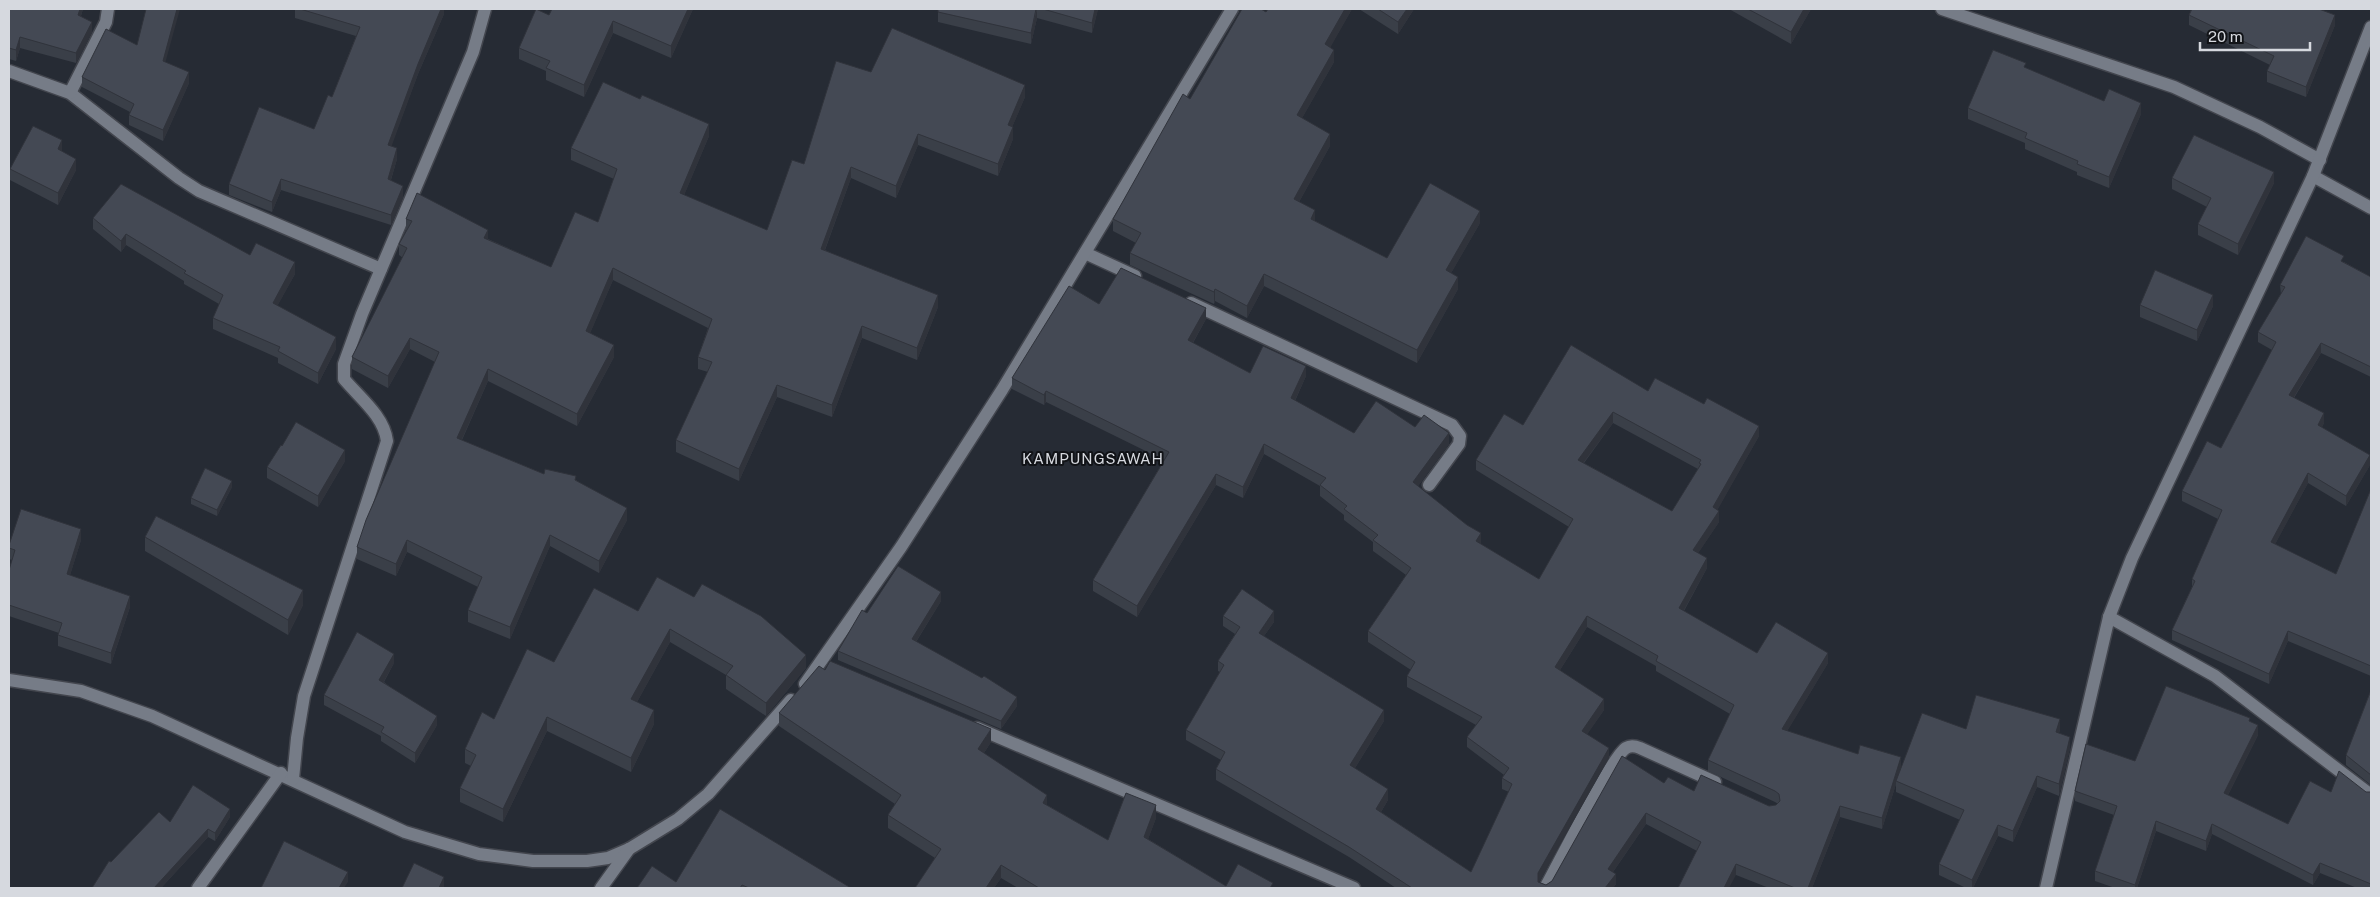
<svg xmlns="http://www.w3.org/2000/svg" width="2380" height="897" font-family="'Public Sans',sans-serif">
<rect width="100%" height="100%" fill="#262b34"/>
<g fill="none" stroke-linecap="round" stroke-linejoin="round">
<g stroke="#43464e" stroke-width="15">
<g id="minor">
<polyline points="1942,9 2174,87 2260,127 2320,160"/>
<polyline points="9,71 70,93 179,178 199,191 381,269"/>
<polyline points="70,93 106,22 108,9"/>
<polyline points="2313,176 2371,208"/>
<polyline points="1085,253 1135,276"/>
<polyline points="1191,303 1452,425 1460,436 1459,444 1429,485"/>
<polyline points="2109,617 2215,676 2371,795"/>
<polyline points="9,680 81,691 152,716 405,832 479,854 533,861 587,861 608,858 629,849 678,819 708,794 791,700"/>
<polyline points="805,684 901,547 1002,390 1232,9"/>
<polyline points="977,728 1354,888"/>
<path d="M293,779L297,738L304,696L387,441C384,416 359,397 344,379V364L362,314L473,52L485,9"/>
<polyline points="198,888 281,773"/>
<polyline points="601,888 629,849"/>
<path d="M1545,888C1557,867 1612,756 1626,748C1631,745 1635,746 1640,748L1715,782"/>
<polyline points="2046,888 2109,617 2132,558 2313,176 2371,27"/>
</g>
</g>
<use href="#minor" stroke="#767c87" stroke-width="12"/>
</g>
<g fill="#3a3f48" fill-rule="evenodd">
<polygon points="9,9 83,9 81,16 92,32 76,63 20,48 16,61 9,59"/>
<polygon points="295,9 444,9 444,14 418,74 391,146 397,159 391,180 403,197 391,225 281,190 272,212 229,195 229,184 314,129 332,97 356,36 295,18"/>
<polygon points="693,9 671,58 613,33 584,97 546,80 546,71 519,59 519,48 549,15"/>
<polygon points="938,9 1098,9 1092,33 1037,18 1031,44 938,22"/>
<polygon points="1268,9 1352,9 1330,47 1334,62 1302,118 1330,146 1299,202 1315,221 1387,258 1480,223 1451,273 1458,289 1417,363 1264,286 1247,318 1215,301 1214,304 1130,265 1130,253 1136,243 1113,231 1113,219 1190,99 1266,12"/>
<polygon points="1359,9 1414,9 1398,34"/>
<polygon points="1729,9 1811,9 1791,44"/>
<polygon points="2189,9 2319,9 2335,25 2306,97 2267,82 2267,71 2270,65 2189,25 2189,15 2191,10"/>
<polygon points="137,45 165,62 189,83 163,141 129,125 129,115 130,112 82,87 82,77"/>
<polygon points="2026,68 2104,101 2141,114 2109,188 2077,175 2077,172 2025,149 2025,143 1968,119 1968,108"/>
<polygon points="871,72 1025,97 1012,127 1013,139 998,176 918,145 896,198 851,178 825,250 938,307 917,360 862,338 832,417 777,397 739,481 676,452 676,440 708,372 698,369 698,357 708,328 613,280 590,333 614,357 577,426 488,381 462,440 544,474 576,480 627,520 599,573 550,546 510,639 468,622 468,610 478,587 407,552 396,576 357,559 357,547 435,362 410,349 388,388 352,369 352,357 403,258 399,255 399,244 406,230 406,219 488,239 551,267 598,222 614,179 571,160 571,148 709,136 684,195 767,230 804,164"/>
<polygon points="62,151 76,170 58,205 10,180 10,169"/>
<polygon points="2172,178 2274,183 2238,255 2198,235 2198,224 2207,207 2172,189"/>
<polygon points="93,218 250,255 295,274 277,306 336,349 318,384 278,363 278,358 213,329 213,318 219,304 184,284 184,281 126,245 121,252 93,229"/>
<polygon points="2344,262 2371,277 2371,377 2321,353 2294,398 2324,423 2322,427 2370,465 2346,506 2308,483 2275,544 2336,574 2371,489 2371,676 2288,641 2269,684 2172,640 2172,630 2192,587 2192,579 2218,519 2182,501 2182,491 2221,448 2272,350 2258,342 2258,332 2281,295 2280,285"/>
<path d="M1099,304L1206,319L1193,343L1250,373L1306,376L1295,401L1354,433L1415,427L1449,444L1418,486L1481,543V544L1539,579L1569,527L1476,470V460L1523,425L1648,391L1759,436L1717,510L1719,522L1698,553L1707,568L1684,611L1757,653L1828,663L1787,731L1901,768L1966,729L2060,730L2059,733L2070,748L2059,796L2037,787L2013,842L1998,836L1973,888H1966L1939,875V864L1960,820L1896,792V784L1882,829L1840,817L1812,888H1769L1736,875L1697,851L1646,824L1613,872L1616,884L1613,888H1396L1349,857L1216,780V769L1221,760L1186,740V730L1220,672L1218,671V661L1235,634L1223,626V616L1274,622L1264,636L1384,721L1355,768L1388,800L1381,812L1471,872L1509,792L1502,789V778L1504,775L1467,747V737L1476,725L1407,687V676L1411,670L1368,642V631L1406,575L1373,551V542L1344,520V515L1320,496V486L1264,454L1243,498L1216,485L1137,617L1093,591V580L1164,460L1046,402L1044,405L1012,389V378ZM1613,423L1698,469L1672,511L1584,463ZM1587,627L1656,666V671L1730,714L1708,760V771L1775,802L1778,804L1776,805L1769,806L1694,791L1664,783L1552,881L1546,885L1539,882L1609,758L1587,734L1604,710L1560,670Z"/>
<polygon points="2140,305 2213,306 2197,341 2140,317"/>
<polygon points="345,461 318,507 267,478 267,467"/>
<polygon points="232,487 217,516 191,504 191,498"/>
<polygon points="145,537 303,605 288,635 145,551"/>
<polygon points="81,540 70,575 130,607 111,664 58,646 58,635 59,633 9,616 9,570 12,560 9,559 9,545"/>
<polygon points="941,601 916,642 1017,706 1001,729 838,660 838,651 867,613"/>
<polygon points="638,611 806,668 766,716 726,689 726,675 670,642 637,702 654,724 631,772 547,731 503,822 460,802 460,788 471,766 465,763 465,749 494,719 554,662"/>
<polygon points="394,663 384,682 437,725 415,763 381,741 381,736 324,705 324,695"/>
<polygon points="825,670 991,742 984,753 1047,805 1108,840 1156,818 1148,839 1226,886 1273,888 1018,888 1001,878 994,888 915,888 935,858 888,828 888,815 895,804 779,726 779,713"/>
<polygon points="2371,690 2371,785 2346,765 2346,755"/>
<polygon points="2250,721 2258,735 2228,795 2288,824 2331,792 2371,792 2371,888 2357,888 2320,873 2313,885 2212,834 2206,851 2156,831 2137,888 2115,888 2095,881 2095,871 2114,815 2075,801 2075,791 2135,761"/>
<polygon points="230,817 215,841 208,837 161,888 92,888 111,862 170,822"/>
<polygon points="676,882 851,888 637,888"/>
</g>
<g fill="#30333b">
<polygon points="80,9 83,9 78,25 78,15"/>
<polygon points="177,9 180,9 163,71 163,61"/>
<polygon points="441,9 444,9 444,14 418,74 388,156 388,145 418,64"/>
<polygon points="688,9 693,9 671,58 671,46"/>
<polygon points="1037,9 1037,18 1031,44 1031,33"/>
<polygon points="1095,9 1098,9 1092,33 1092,23"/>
<polygon points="1345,9 1352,9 1325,57 1325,44"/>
<polygon points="1407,9 1414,9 1398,34 1398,22"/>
<polygon points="1804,9 1811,9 1791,44 1791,32"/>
<polygon points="2335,15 2335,25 2306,97 2306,87"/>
<polygon points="613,21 613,33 584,97 584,85"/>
<polygon points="92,22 92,32 76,63 76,53"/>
<polygon points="20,37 20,48 16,61 16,50"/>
<polygon points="1334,50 1334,62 1297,127 1297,115"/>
<polygon points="189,72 189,83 163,141 163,130"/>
<polygon points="1025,85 1025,97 1008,137 1008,125"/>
<polygon points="2141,103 2141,114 2109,188 2109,177"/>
<polygon points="709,124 709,136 680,205 680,193"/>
<polygon points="1013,127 1013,139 998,176 998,164"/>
<polygon points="918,134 918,145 896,198 896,186"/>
<polygon points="1330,134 1330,146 1294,211 1294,199"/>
<polygon points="62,140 62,152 58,149"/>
<polygon points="397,148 397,159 388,189 388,179"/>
<polygon points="76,159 76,170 58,205 58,193"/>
<polygon points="851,167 851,178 821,260 821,249"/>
<polygon points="2274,172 2274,183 2238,255 2238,244"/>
<polygon points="281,179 281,190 272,212 272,202"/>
<polygon points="403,186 403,197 391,225 391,215"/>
<polygon points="1315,210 1315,222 1311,219"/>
<polygon points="1480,211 1480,223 1446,282 1446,270"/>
<polygon points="488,230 488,241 484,238"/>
<polygon points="126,234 126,245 121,252 121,241"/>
<polygon points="295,262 295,274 273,314 273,303"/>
<polygon points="613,268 613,280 586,343 586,331"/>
<polygon points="1264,274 1264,286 1247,318 1247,306"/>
<polygon points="1458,277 1458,289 1417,363 1417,350"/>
<polygon points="1215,289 1215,301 1214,304 1214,292"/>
<polygon points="938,295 938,307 917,360 917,348"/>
<polygon points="2213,295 2213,306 2197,341 2197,330"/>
<polygon points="1206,308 1206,319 1188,351 1188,340"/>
<polygon points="862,326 862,338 832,417 832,405"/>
<polygon points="336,337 336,349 318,384 318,373"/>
<polygon points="410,338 410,349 388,388 388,376"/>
<polygon points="2321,343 2321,353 2289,405 2289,395"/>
<polygon points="614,345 614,357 577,426 577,414"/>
<polygon points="1306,366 1306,376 1291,409 1291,398"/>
<polygon points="488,369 488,381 457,450 457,438"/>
<polygon points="777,385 777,397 739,481 739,469"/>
<polygon points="1046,391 1046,402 1044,405 1044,395"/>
<polygon points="1613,412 1613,423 1578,470 1578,460"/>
<polygon points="2324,413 2324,423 2318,435 2318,425"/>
<polygon points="1759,426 1759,436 1713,518 1713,507"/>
<polygon points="1449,433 1449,444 1413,493 1413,482"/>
<polygon points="1264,444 1264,454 1243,498 1243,487"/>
<polygon points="345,450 345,461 318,507 318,496"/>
<polygon points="2370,455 2370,465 2346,506 2346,496"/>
<polygon points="2308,473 2308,483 2271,552 2271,542"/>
<polygon points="1216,474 1216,485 1137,617 1137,606"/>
<polygon points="232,481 232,487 217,516 217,510"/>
<polygon points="627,508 627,520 599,573 599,561"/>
<polygon points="1719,511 1719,522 1693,561 1693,550"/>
<polygon points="81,529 81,540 67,585 67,574"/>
<polygon points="1481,533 1481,543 1476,552 1476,541"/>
<polygon points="550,535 550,546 510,639 510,627"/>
<polygon points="407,540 407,552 396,576 396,564"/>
<polygon points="1707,558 1707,568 1679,619 1679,608"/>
<polygon points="303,590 303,605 288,635 288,620"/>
<polygon points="941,592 941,601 912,648 912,639"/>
<polygon points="130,596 130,607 111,664 111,653"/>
<polygon points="1274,611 1274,622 1259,643 1259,633"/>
<polygon points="1587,616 1587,627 1555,678 1555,667"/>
<polygon points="670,629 670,642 631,713 631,699"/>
<polygon points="2288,631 2288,641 2269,684 2269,674"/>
<polygon points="1828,653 1828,663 1782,740 1782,729"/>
<polygon points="394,654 394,663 379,690 379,680"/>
<polygon points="806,655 806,668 766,716 766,703"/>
<polygon points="1017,697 1017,706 1001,729 1001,721"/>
<polygon points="1604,699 1604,710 1582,742 1582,731"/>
<polygon points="654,710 654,724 631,772 631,758"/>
<polygon points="1384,710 1384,721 1350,776 1350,765"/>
<polygon points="437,716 437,725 415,763 415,753"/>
<polygon points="547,717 547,731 503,822 503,809"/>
<polygon points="2060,719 2060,730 2056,743 2056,732"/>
<polygon points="2258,725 2258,735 2224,803 2224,793"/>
<polygon points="991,729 991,742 978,762 978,749"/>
<polygon points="2070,737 2070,748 2059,796 2059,784"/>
<polygon points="1609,748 1609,758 1538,884 1538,873"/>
<polygon points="1901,757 1901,768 1896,781 1896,784 1882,829 1882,818"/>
<polygon points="2037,776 2037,787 2013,842 2013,831"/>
<polygon points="1388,789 1388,800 1376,820 1376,809"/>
<polygon points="1047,795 1047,809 1043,803"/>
<polygon points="1156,805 1156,818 1144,850 1144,837"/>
<polygon points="1840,806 1840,817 1812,888 1808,888"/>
<polygon points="230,809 230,817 215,841 215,833"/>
<polygon points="1646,813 1646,824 1608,879 1608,869"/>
<polygon points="2156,821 2156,831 2137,888 2135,888 2135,885"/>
<polygon points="2212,824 2212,834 2206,851 2206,841"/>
<polygon points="1998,825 1998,836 1973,888 1972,888 1972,880"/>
<polygon points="208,829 208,837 161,888 154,888"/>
<polygon points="2320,863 2320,873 2313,885 2313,875"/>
<polygon points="1736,864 1736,875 1729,888 1724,888"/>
<polygon points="1001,865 1001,878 994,888 986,888"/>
<polygon points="348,872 348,882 344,888 339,888"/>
<polygon points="1616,874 1616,884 1613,888 1605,888"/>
<polygon points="444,877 444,888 439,888"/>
</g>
<g fill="#444954" stroke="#30333b" fill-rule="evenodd">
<polygon points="9,9 80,9 78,15 92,22 76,53 20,37 16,50 9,48"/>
<polygon points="146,9 177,9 163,61 189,72 163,130 129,115 134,104 82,77 106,29 137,45"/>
<polygon points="300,9 441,9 418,64 388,145 397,148 388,179 403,186 391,215 281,179 272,202 229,184 259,107 314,129 328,95 332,97 360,27"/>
<polygon points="536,9 549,15 552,9 688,9 671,46 613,21 584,85 546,68 550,61 519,48"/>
<polygon points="938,9 1036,9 1031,33 938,12"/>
<polygon points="1043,9 1095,9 1092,23"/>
<polygon points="1242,9 1261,9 1266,12 1268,9 1345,9 1325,44 1334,50 1297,115 1330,134 1294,199 1315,210 1311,219 1387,258 1430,183 1480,211 1446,270 1458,277 1417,350 1264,274 1247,306 1215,289 1214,292 1130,253 1141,233 1113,219 1178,103 1183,94 1190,99"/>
<polygon points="1378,9 1407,9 1398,22"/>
<polygon points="1748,9 1804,9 1791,32"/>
<polygon points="2192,9 2319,9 2335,15 2306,87 2267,71 2274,56 2189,15"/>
<polygon points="892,28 1025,85 1008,125 1013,127 998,164 918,134 896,186 851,167 821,249 938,295 917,348 862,326 832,405 777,385 739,469 676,440 712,362 698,357 712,319 613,268 586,331 614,345 577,414 488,369 457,438 544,474 545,469 576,476 575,480 627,508 599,561 550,535 510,627 468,610 482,577 407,540 396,564 357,547 366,520 439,352 410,338 388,376 352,357 407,248 399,244 412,221 406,219 417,193 488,230 484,238 551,267 575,212 598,222 617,169 571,148 603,82 640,99 642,95 709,124 680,193 767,230 792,160 804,164 836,61 871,72"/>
<polygon points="1993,50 2026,63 2024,67 2104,101 2109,89 2141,103 2109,177 2077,164 2078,161 2025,138 2027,133 1968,108"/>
<polygon points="33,126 62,140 58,149 76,159 58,193 10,169"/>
<polygon points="2194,135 2274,172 2238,244 2198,224 2211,198 2172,178"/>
<polygon points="121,184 250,255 256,243 295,262 273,303 336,337 318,373 278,351 280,347 213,318 223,295 184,273 186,271 126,234 121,241 93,218"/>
<polygon points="2306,236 2344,256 2341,261 2371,277 2371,367 2321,343 2289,395 2324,413 2318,425 2370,455 2346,496 2308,473 2271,542 2336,574 2371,489 2371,666 2288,631 2269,674 2172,630 2195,581 2192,579 2222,510 2182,491 2207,441 2221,448 2276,342 2258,332 2285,287 2280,285"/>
<path d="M1121,268L1206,308L1188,340L1250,373L1263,346L1306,366L1291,398L1354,433L1376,401L1415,427L1424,415L1449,433L1413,482L1467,525L1481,533L1476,541L1539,579L1573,519L1476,460L1504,414L1523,425L1571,345L1648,391L1655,378L1704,404L1707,398L1759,426L1713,507L1719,511L1693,550L1707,558L1679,608L1757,653L1776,622L1828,653L1782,729L1858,754L1860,745L1901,757L1882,818L1840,806L1808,888H1795L1736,864L1724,888H1678L1701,842L1646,813L1608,869L1616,874L1605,888H1412L1349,847L1216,769L1225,752L1186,730L1224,665L1218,661L1240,627L1223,616L1242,589L1274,611L1259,633L1384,710L1350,765L1388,789L1376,809L1471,872L1512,784L1502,778L1509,768L1467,737L1482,717L1407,676L1415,662L1368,631L1411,568L1373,540L1378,535L1344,509L1347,506L1320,485L1326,478L1264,444L1243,487L1216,474L1137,606L1093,580L1169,452L1046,391L1044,395L1012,378L1069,286L1099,304ZM1613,412L1701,460L1699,463L1701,464L1672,511L1578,460ZM1587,616L1658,656L1656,661L1734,705L1708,760L1775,791L1779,794L1780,801L1776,805L1769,806L1701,775L1694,791L1668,777L1664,783L1622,756L1552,881L1546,885L1538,882V873L1609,748L1582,731L1604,699L1555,667Z"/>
<polygon points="2155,270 2213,295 2197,330 2140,305"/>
<polygon points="296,422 345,450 318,496 267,467 281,445 282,446"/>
<polygon points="205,468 232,481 217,510 191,498"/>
<polygon points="21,509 81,529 67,574 130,596 111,653 58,635 62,623 9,605 9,570 15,550 9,548 9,545"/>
<polygon points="156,516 303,590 288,620 145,537"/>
<polygon points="898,566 941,592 912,639 982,678 984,676 1017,697 1001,721 838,651 862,610 867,613"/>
<polygon points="657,577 694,597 702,584 761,616 806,655 766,703 726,675 733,666 670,629 631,699 654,710 631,758 547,717 503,809 460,788 476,755 465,749 482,712 494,719 527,649 554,662 594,588 638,611"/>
<polygon points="357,632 394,654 379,680 437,716 415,753 381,732 384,727 324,695"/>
<polygon points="830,661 991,729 978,749 1047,795 1043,803 1108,840 1126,793 1156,805 1144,837 1226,886 1238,864 1273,883 1270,888 1039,888 1001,865 986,888 915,888 941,849 888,815 901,795 779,713 819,666 825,670"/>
<polygon points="2166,686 2250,718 2249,721 2258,725 2224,793 2288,824 2310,781 2331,792 2339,771 2366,792 2371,792 2371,884 2320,863 2313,875 2212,824 2206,841 2156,821 2135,885 2095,871 2117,806 2075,791 2086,744 2135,761"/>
<polygon points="2371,690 2371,775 2346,755"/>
<polygon points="1976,695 2060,719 2056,732 2070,737 2059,784 2037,776 2013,831 1998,825 1972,880 1939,864 1964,810 1896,781 1922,713 1966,729"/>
<polygon points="193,785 230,809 215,833 208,829 154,888 92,888 109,861 111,862 159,812 170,822"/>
<polygon points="720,809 851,888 749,888 742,885 740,888 637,888 652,866 676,882"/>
<polygon points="284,841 348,872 339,888 261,888"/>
<polygon points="414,863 444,877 439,888 402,888"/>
</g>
<g text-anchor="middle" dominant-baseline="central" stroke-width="4" stroke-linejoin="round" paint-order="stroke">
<g font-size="15" letter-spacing="1" fill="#d6d9df" stroke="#111317">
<text x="1093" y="458">KAMPUNGSAWAH</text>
</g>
</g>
<rect width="2380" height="897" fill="none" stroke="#d6d9df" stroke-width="20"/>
<path d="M2200 42v8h110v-8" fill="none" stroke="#d6d9df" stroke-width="2.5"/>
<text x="2208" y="42" font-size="15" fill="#d6d9df" stroke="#111317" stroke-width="4" paint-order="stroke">20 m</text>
</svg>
